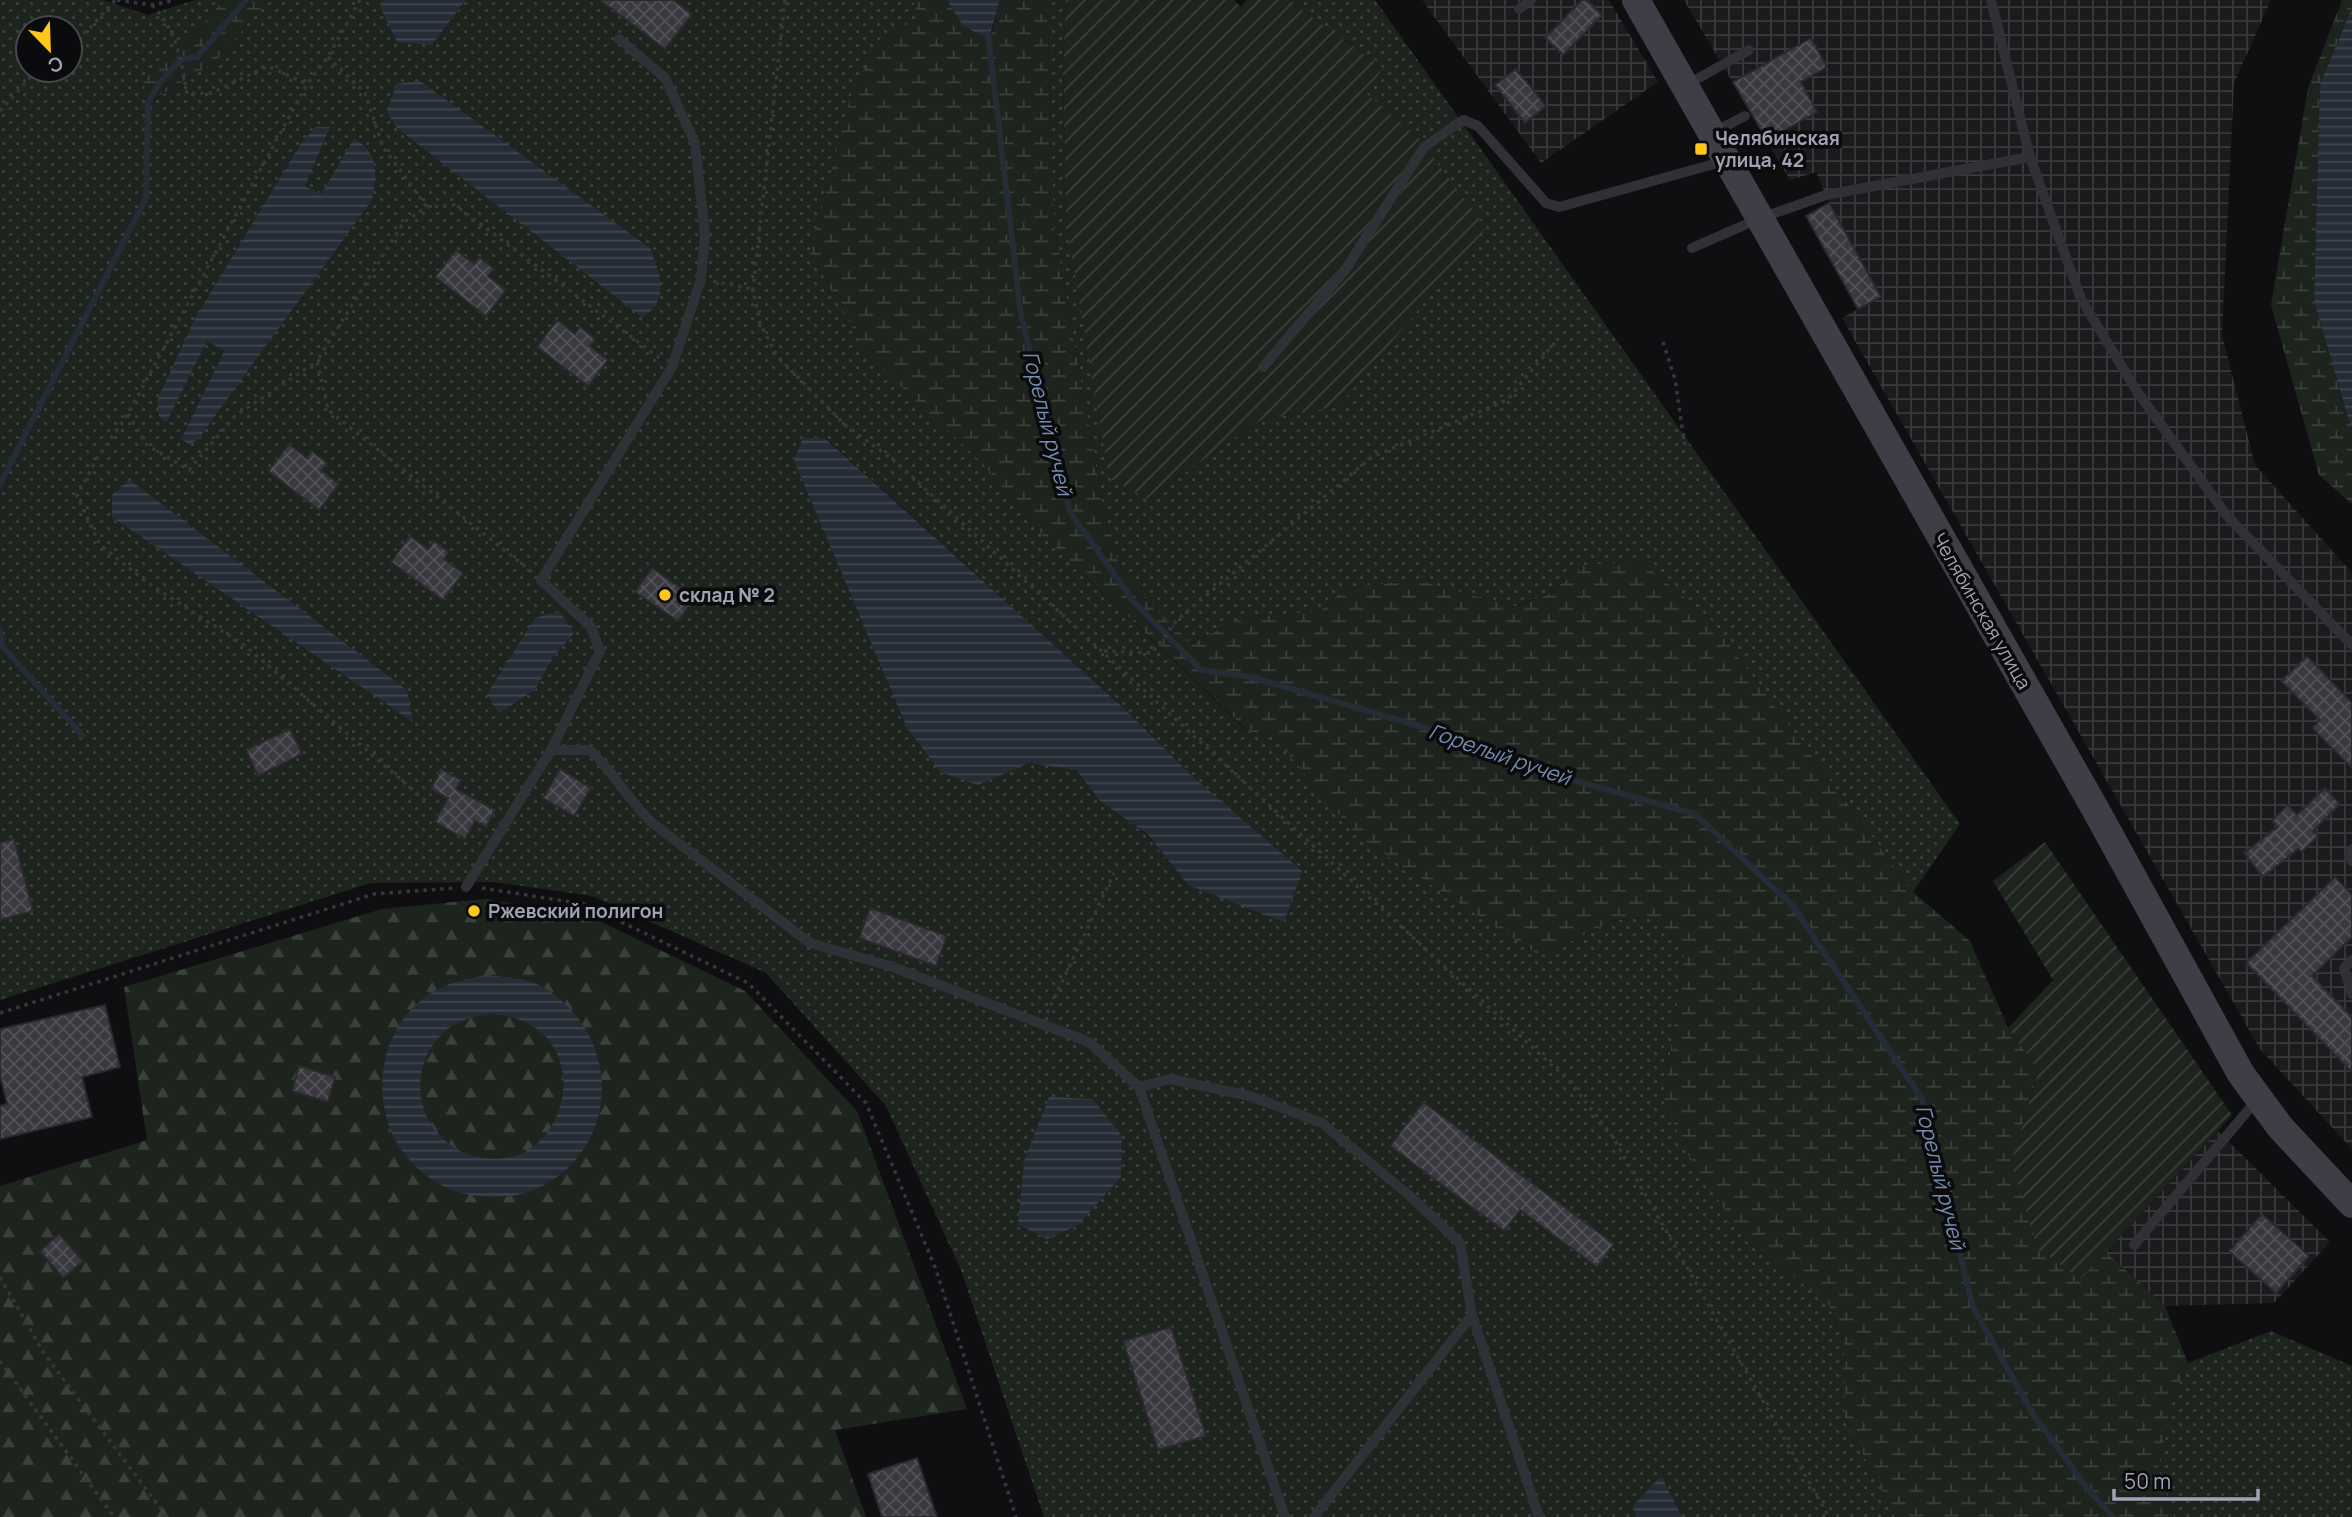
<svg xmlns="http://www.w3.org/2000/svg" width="2352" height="1517" font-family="Manrope,sans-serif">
<defs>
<pattern id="industrial-grid" width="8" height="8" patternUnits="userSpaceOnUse" patternTransform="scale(1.75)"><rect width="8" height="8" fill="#1b1b1e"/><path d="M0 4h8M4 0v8" fill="none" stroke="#39393c"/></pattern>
<pattern id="grass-dots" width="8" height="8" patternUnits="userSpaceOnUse" patternTransform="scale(1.75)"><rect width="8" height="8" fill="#1c241d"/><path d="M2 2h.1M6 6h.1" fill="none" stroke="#3a413b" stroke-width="1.8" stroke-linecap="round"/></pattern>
<pattern id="forest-firs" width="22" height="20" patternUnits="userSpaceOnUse" patternTransform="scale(1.75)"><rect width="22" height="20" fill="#1c241d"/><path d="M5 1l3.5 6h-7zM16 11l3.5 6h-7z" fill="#3a413b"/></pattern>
<pattern id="wetland-marsh" width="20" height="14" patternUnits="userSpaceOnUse" patternTransform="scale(1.75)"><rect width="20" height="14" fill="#1c241d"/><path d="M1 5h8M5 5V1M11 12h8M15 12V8" fill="none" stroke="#3a413b"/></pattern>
<pattern id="garden-furrows" width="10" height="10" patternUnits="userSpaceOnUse" patternTransform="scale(1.75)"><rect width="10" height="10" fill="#1c241d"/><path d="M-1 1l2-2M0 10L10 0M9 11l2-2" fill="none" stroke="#3a413b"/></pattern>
<pattern id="water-rules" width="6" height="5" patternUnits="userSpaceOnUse" patternTransform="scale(1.75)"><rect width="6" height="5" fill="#252c35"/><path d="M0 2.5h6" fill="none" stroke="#414750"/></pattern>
<pattern id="building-cross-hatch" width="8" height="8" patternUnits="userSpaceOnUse" patternTransform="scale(1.75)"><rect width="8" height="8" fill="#39393f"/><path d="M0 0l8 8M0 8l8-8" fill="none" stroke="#525258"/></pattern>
</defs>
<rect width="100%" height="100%" fill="#0f0f11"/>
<g fill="url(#industrial-grid)">
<polygon points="1422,0 1609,0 1658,82 1541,163"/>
<polygon points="1684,0 2271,0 2234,83 2222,335 2255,465 2352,573 2352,1149 2260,1049 1842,318 1881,296 1829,203 1816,172 1790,180"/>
<polygon points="2218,1131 2330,1242 2274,1303 2165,1306 2106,1252"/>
</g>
<g fill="url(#grass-dots)" fill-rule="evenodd">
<path d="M0,0H103L148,15L195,0H224L194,34L144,81L149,103L216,61L268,0H384L380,7L432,45L466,0H912L921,16L879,43L984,465L1033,526L1247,731L1273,736L1358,837L1540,956L1617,920L1657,917L1684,955L1664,1099L1744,1239L1828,1303L1844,1345L1845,1419L1895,1517H1044L961,1270L886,1106L766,973L592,896L493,882L371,883L0,1000ZM28,28H70V70H28ZM316,127L305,186L321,194L354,138L181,438L224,351L207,340L166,422L195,318L301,143ZM803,437L827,439L1128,712L1192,776L1188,885L1146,834L1100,801L1076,770L1028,763L940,772L907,728L794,461ZM574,633L552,659L535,690L487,694Z"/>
<polygon points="1047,0 1066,0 1063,67 1066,221 1146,499 1261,420 1339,406 1418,137 1365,93 1383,68 1288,0 1375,0 1960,824 1913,892 1710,619 1642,562 1585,565 1546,595 1513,607 1417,580 1346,588 1320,611 1242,618 1189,644 1123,575 1107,529 1054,227"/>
<polygon points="2271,1331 2352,1366 2352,1517 2174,1517 2158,1468 2173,1398 2188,1363"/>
</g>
<polygon fill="url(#forest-firs)" points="484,899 583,913 745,991 857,1111 967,1409 835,1430 866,1517 0,1517 0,1186 147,1140 124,987 382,909"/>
<g fill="url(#wetland-marsh)">
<polygon points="224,0 268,0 216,61 148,103 143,81 194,34"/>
<polygon points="912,0 947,0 963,26 990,39 1000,0 1047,0 1054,227 1107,529 1123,575 1190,644 1242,618 1320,611 1346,588 1417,580 1514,607 1547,595 1585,565 1642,562 1710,619 1913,892 1970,941 2008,1028 2039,1070 2011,1162 2081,1279 2106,1252 2165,1306 2188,1363 2173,1398 2158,1468 2174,1517 1895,1517 1845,1419 1844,1345 1828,1303 1744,1239 1685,1150 1664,1099 1684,955 1657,917 1616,920 1540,956 1358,837 1273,736 1248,731 1033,526 984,465 868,355 810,253 852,91 879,43 920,16"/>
<polygon points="2342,0 2352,0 2352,8 2320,84 2314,301 2352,431 2352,504 2319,475 2271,305 2308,88"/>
</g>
<g fill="url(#garden-furrows)">
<polygon points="1066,0 1234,0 1241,7 1246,0 1288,0 1383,68 1366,93 1418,137 1486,228 1339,406 1261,420 1146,499 1109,478 1066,221 1063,67"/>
<polygon points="2045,842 2232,1115 2081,1279 2038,1249 2011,1162 2039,1070 2008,1028 2053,980 1993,881"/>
</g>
<g fill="url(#water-rules)" fill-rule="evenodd">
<polygon points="384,0 466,0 432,45 397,42 380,7"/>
<polygon points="947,0 1000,0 989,39 963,26"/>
<polygon points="2352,8 2352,431 2314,301 2320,84"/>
<path d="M420,81L650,248C660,273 671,301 642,317L397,128L387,112L396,84Z"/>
<path d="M316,127H330L305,186L321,194L354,138C380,155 377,173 372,200L199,438L190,445L181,439L224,351L207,341L166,423L159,416L157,401L195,318L301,143Z"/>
<polygon points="803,437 826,439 1128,712 1192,776 1302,871 1284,922 1188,885 1147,834 1100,801 1076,770 1028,763 978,785 940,772 907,728 794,461"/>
<polygon points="130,480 407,690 413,722 112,517 112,495"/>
<polygon points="559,611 574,633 552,659 535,690 499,713 487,694 535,618"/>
<path d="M486,975C499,977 515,977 528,981C547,986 566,1003 578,1018C638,1098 578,1210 477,1196C446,1192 422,1177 403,1152C364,1099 381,1012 445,986C457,980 473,978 486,975ZM488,1014C497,1015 506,1015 514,1018C596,1041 569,1170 483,1158C462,1155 447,1145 434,1129C408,1095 420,1038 462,1021C470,1017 480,1016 488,1014Z"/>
<polygon points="1049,1097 1093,1099 1122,1136 1121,1177 1078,1225 1047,1239 1018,1224 1024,1161"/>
<polygon points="1661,1476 1682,1517 1636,1517 1633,1506"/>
</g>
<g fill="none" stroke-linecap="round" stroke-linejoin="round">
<g stroke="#252c35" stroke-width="6">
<polyline points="988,34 1021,315 1070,512 1134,602 1201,670 1251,677 1457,737 1540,771 1695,814 1793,906 1922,1099 1973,1307 2033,1414 2087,1488 2113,1517"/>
<polyline points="0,484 146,198 148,103 160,82 182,59 197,57 246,0"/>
<polyline points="0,630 2,646 83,736"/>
</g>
</g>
<g fill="url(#building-cross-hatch)" stroke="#2a292d" stroke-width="2">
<polygon points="600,0 673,0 692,14 665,49"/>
<polygon points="1582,0 1587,0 1602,15 1563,55 1545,38"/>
<polygon points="1811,38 1827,67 1801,82 1817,112 1767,140 1733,82"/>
<polygon points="1516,69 1546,106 1525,123 1495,85"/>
<polygon points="1829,203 1881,297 1858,309 1806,216"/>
<polygon points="456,250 474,264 479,257 494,269 488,276 506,290 486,316 435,277"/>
<polygon points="557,320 575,334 580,327 595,339 590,346 608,360 588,386 537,347"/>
<polygon points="289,444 307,458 312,451 327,463 321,470 339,484 319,510 268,471"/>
<polygon points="410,536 428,549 434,541 449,552 444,559 463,573 443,600 391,562"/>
<polygon points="652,568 695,598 678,621 635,592"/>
<polygon points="2307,656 2352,703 2352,768 2312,728 2320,720 2281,681"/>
<polygon points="290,729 302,754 258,776 246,750"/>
<polygon points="441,769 461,780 456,789 495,810 486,827 475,821 465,839 435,822 448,798 431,789"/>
<polygon points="560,769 591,788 574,816 543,798"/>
<polygon points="2325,788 2340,804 2313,831 2318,836 2302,852 2298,849 2263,877 2244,853 2277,827 2272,821 2288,805 2297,815"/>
<polygon points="14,839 33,911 0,920 0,843"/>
<polygon points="2335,877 2352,895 2352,937 2312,976 2352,1017 2352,1072 2246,963"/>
<polygon points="870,908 947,936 936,966 859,938"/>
<polygon points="105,1005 120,1067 82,1077 92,1117 0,1139 0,1106 7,1104 0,1075 0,1029"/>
<polygon points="299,1066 335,1077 328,1102 292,1091"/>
<polygon points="1423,1102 1614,1244 1597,1267 1520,1210 1504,1231 1390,1146"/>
<polygon points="2262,1214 2309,1256 2276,1293 2229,1251"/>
<polygon points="59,1234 83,1261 63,1278 40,1251"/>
<polygon points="1171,1327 1206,1436 1158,1450 1123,1341"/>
<polygon points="917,1458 937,1517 882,1517 868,1474"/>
</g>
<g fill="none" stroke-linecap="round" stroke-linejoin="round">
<g stroke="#36373d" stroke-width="3.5" stroke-dasharray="3.5 5" stroke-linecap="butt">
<polyline points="117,0 152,5 175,0"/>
<polyline points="360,0 328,57 307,84 128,414 96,460 77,496 100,545 148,583 244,645 427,802"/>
<polyline points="785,0 753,289 760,323 777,356 845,425 896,462 1568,1080 1611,1134 1829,1517"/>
<path d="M152,5C176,30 182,60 187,94L212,93L268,66L307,84"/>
<polyline points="70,44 89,29 115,0"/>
<polyline points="328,57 365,93 383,147 427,207"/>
<polyline points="0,111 37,70"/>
<polyline points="713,281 753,289"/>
<polyline points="1663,342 1675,379 1685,447"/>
<polyline points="128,414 147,445 189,470 235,416 316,362"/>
<polyline points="532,572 328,410 317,361 404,222 427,207 455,205 661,359"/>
<polyline points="1104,651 1152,653 1177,620 1372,457 1507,400 1558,339"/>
<polyline points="482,888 584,904 748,983 866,1103 935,1267 1016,1517"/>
<polyline points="0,1013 374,894 454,888"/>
<polyline points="1047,1013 1114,873"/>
<polyline points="0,1277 43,1352 167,1517"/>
<polyline points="0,1361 114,1517"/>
</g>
<g stroke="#303136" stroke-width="10">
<polyline points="1991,0 2030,157 2081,299 2138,393 2228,517 2352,645"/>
<polyline points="1519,9 1531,0"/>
<polyline points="1688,84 1749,50"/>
<polyline points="1714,132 1745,116"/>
<polyline points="1692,248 1758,219 1826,195 2030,157"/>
<polyline points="1263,367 1345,270 1424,147 1463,120 1478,126 1546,203 1559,207 1725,161"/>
<polyline points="551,750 600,651 591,627 541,580 672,367 701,279 705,235 695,143 665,78 619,39"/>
<polyline points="2352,849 2349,857 2352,861"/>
<path d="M466,887L551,750H590C613,772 628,799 651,822L810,943L890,966L1089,1042L1139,1087L1285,1517"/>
<polyline points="2352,960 2344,968 2352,994"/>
<polyline points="1139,1087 1170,1079 1250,1096 1322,1123 1410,1196 1460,1243 1472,1315 1314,1517"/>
<polyline points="2134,1245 2256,1101"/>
<polyline points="1472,1315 1539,1517"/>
</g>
<polyline stroke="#3e3f46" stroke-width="28" points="1636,0 2093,805 2241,1074 2280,1127 2352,1204"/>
</g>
<g fill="#fdc71c" stroke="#0b0a0c" stroke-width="2.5">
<rect x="1694" y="142" width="14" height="14" rx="3.5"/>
<circle cx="665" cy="595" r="7"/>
<circle cx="474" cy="911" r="7"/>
</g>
<g text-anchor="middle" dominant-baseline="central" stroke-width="7" stroke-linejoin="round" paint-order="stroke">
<g font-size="19" font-weight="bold" fill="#9fa3b3" stroke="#0b0a0c" text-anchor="start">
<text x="1715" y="138">Челябинская<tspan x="1715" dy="22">улица, 42</tspan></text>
<text x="679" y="595">склад № 2</text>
<text x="488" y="911">Ржевский полигон</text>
</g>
<g font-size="19" fill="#9fa3b3" stroke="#0b0a0c">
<text transform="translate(1982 611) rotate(60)">Челябинская улица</text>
</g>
<g font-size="21" font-style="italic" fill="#738eb1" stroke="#0b0a0c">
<text transform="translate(1048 423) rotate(76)">Горелый ручей</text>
<text transform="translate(1500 754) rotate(19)">Горелый ручей</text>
<text transform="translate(1941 1177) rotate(76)">Горелый ручей</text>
</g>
</g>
<g transform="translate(49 49) rotate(157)"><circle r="33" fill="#0b0a0c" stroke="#46474f" stroke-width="2"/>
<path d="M0-5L12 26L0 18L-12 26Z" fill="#fdc71c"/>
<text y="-10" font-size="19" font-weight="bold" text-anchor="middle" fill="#9fa3b3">С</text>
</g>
<path d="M2114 1489v10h144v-10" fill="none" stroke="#9fa3b3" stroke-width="3.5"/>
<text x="2124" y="1489" font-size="21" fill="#9fa3b3" stroke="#0b0a0c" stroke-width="5" paint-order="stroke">50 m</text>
</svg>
